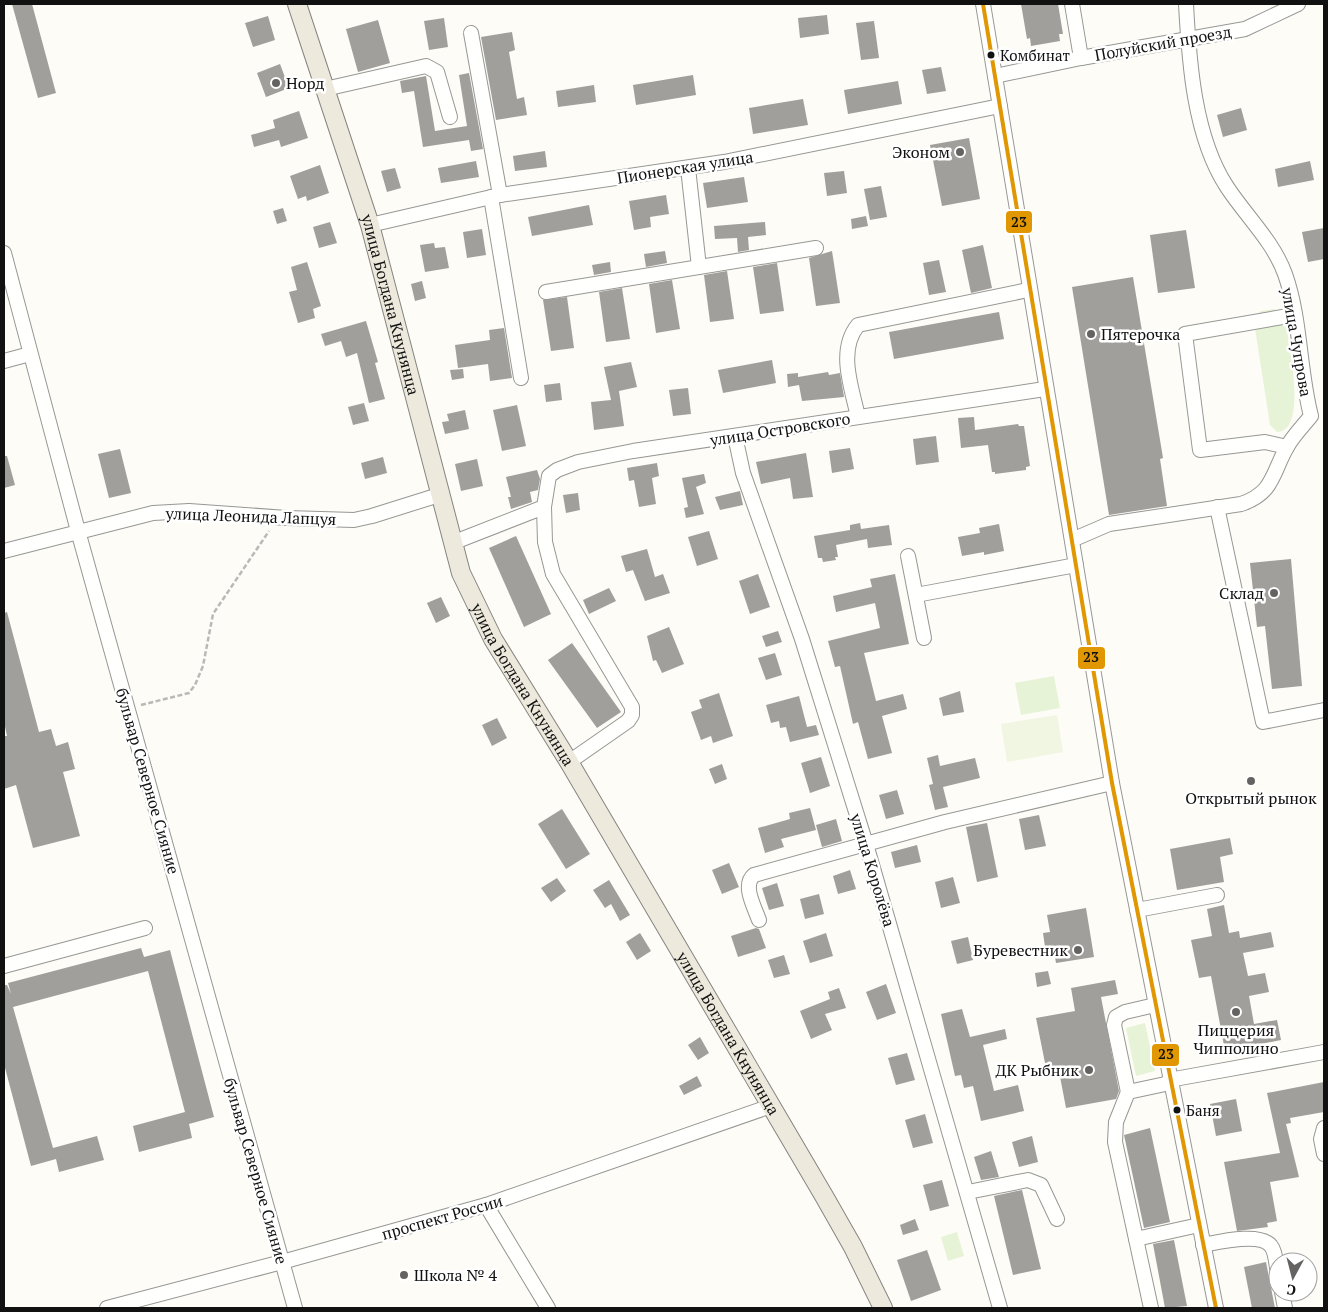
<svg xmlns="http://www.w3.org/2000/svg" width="1328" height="1312" font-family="'PT Serif',serif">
<rect width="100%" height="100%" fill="#fdfcf7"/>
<g fill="#e7f3d7">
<path d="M1273,309L1281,312L1284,316C1288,336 1309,432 1277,432L1270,425L1254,322V317L1261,311Z"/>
<polygon points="1054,676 1060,708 1021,715 1015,683"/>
<polygon points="1145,1023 1155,1071 1136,1076 1126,1028"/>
<polygon points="957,1232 964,1256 948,1261 941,1237"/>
</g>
<polygon fill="#f0f6e1" points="1057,715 1063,752 1007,762 1001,724"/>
<g fill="#a19f9c">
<polygon points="12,4 32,4 56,93 38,98"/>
<polygon points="1021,4 1058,4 1063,34 1059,34 1060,41 1031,46 1030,38 1027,39"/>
<polygon points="827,15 829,34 800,38 798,18"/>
<polygon points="268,16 275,40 253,47 245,23"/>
<polygon points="444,18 448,47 429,50 424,21"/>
<polygon points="378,20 390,63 358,72 346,29"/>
<polygon points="874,21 879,58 861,60 856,23"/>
<polygon points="512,32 515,50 509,52 517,99 524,97 527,115 496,120 481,37"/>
<polygon points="280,64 289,88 266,97 257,73"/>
<polygon points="941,67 946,91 927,94 922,70"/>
<polygon points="469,73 483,149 471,151 469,140 423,147 414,91 402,93 400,81 426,76 435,131 467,126 459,75"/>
<polygon points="693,75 696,95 636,105 633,85"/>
<polygon points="898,81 902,104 848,114 844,90"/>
<polygon points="594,85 596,102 558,107 556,91"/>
<polygon points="803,99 808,125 753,134 749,108"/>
<polygon points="1241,108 1247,130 1223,137 1217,115"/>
<polygon points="299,111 308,138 281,147 279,140 254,147 251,135 275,128 273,120"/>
<polygon points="969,138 980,199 942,206 930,145"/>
<polygon points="545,151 547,167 515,171 513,156"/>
<polygon points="476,161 479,177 441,183 438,168"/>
<polygon points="1310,161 1314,180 1278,187 1275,169"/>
<polygon points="320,165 329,193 307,201 306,196 298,199 290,176"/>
<polygon points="395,168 401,188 387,192 381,171"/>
<polygon points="844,171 847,193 827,196 824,173"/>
<polygon points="744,177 748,202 707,208 703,183"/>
<polygon points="881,186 887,217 870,220 864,189"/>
<polygon points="666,195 669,214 650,217 651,227 634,230 629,201"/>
<polygon points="589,205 593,225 532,236 528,217"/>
<polygon points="283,208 287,221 277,224 273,211"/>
<polygon points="866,216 868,226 852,229 851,219"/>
<polygon points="330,222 337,243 319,248 313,227"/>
<polygon points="765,222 766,235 748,237 749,250 738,252 737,238 715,239 714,226"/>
<polygon points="1324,228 1324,259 1308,262 1302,232"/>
<polygon points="482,229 486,255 467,258 463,232"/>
<polygon points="1186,230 1195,288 1158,293 1150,235"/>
<polygon points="434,243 435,248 445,247 449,268 425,272 420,245"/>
<polygon points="983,245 992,288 971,293 962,250"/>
<polygon points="665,251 667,263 646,267 644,254"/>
<polygon points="832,251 840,303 816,306 809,258"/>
<polygon points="939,260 946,292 929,295 923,263"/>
<polygon points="307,262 321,306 313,309 315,318 298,323 289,292 297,290 291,267"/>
<polygon points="610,262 611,272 594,275 592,265"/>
<polygon points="777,263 784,311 760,314 753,267"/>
<polygon points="727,271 734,319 710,322 704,275"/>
<polygon points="1133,277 1163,458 1160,459 1167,506 1109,515 1072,287"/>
<polygon points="672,280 680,329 656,333 649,284"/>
<polygon points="422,281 426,298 415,301 411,284"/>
<polygon points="622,288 630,339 606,342 599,292"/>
<polygon points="567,297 574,348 551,351 543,300"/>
<polygon points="999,312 1004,339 894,359 889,332"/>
<polygon points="366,321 378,362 375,363 385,399 369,403 357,353 346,357 341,341 325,346 321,334"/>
<polygon points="504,328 512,378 490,381 488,364 458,368 455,345 490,340 489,330"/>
<polygon points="772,360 776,383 723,393 718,370"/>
<polygon points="631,362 637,387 619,391 624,426 594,430 591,402 611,400 604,367"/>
<polygon points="463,369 464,378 452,380 450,370"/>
<polygon points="828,372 829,375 840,373 844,397 802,401 799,385 788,387 787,374 798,373 798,377"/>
<polygon points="560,383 562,400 546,402 544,385"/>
<polygon points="688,388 691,414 673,416 669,390"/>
<polygon points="364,403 369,421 353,425 348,407"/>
<polygon points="517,405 526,446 502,451 493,410"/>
<polygon points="465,410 469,429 445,434 442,422 449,421 447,414"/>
<polygon points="974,417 975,430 1018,424 1019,426 1024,426 1030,466 1026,467 1026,470 995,474 995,472 992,472 988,445 961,448 958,418"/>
<polygon points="936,436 939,462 916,465 913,439"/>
<polygon points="850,448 854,469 832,473 829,451"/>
<polygon points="120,449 131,493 109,498 98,454"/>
<polygon points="806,453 813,497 793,499 790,478 761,484 756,462"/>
<polygon points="4,456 7,456 15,485 4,488"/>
<polygon points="383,457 387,473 365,479 361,463"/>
<polygon points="477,459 483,486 461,491 455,464"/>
<polygon points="657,463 659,476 652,478 656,504 639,507 634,480 629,481 627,468"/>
<polygon points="537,470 540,479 538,490 530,492 532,502 511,509 508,497 511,497 506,477"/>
<polygon points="704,474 706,483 696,487 704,514 686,518 684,508 688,507 682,478"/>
<polygon points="740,491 743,505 720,510 715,497"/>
<polygon points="578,493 580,510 566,513 563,495"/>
<polygon points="860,523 861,529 889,525 892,545 868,548 867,539 836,545 838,557 835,557 836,560 823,562 822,558 818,558 814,536 850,530 850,525"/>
<polygon points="999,524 1004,551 984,555 984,552 962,556 958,537 980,533 979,528"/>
<polygon points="709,531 718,559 697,566 688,537"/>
<polygon points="516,536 551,614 524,627 489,548"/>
<polygon points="647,549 655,577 663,574 670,593 645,601 633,570 626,572 621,556"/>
<polygon points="1291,559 1302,686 1272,689 1265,626 1257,627 1250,563"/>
<polygon points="758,574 770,607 750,614 739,581"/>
<polygon points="895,574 909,644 864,653 876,701 903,694 907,709 882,716 892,753 868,759 858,722 853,724 840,666 835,667 828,641 880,628 875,603 836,612 833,596 872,587 870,579"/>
<polygon points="609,588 616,601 589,614 583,600"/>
<polygon points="441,597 450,616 436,623 427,603"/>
<polygon points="7,612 39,732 51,729 56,746 68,742 75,769 63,772 80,836 33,848 16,785 4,789 4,736 7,736 4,722 4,613"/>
<polygon points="669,627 684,664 662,673 656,660 653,661 647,636"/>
<polygon points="778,631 782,642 766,647 762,636"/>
<polygon points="572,643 621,712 597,728 548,660"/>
<polygon points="775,653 782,675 766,680 758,658"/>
<polygon points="960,691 964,712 943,716 939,698"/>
<polygon points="719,693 733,736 713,743 711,736 701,740 691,712 702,708 699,700"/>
<polygon points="799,696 807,727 816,725 819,735 790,742 786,727 780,728 779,721 771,723 766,705"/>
<polygon points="497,718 507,738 492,746 482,725"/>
<polygon points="938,755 940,766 975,758 980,778 943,787 948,807 935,810 929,785 933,784 927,758"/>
<polygon points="821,757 830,786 810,793 801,763"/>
<polygon points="722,764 727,779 715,784 709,769"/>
<polygon points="897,790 904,814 886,819 879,795"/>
<polygon points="810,808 816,830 781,839 784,847 765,853 758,828 790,819 789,813"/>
<polygon points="562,809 590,854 566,869 538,824"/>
<polygon points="1039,815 1046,846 1025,850 1019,819"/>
<polygon points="836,819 842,841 822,847 816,825"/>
<polygon points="987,823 998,877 977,882 966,827"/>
<polygon points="1230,838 1233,854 1220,857 1224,882 1177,890 1170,849"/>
<polygon points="917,845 921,862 895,868 891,852"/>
<polygon points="729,863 739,887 722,894 712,870"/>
<polygon points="850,870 856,889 838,894 833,876"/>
<polygon points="953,877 960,903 941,908 935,882"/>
<polygon points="557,878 566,891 551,902 541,888"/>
<polygon points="609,880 630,915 620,921 611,904 605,908 593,890"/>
<polygon points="777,883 784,906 769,910 762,888"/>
<polygon points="819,894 824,914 805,919 800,899"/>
<polygon points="1224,905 1229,933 1239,931 1240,938 1271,932 1274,947 1243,953 1248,976 1265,973 1269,992 1249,996 1254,1024 1277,1020 1281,1040 1225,1051 1211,976 1199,978 1191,940 1212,936 1207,909"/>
<polygon points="1086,908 1094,957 1056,963 1053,946 1045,947 1043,933 1050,932 1047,915"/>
<polygon points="756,928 759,929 766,948 738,957 731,936"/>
<polygon points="640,933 651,951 637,960 626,942"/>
<polygon points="826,933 833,956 810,963 803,941"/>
<polygon points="968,937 973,960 957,964 951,941"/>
<polygon points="141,948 144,957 170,950 214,1117 189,1124 192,1138 139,1152 133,1126 185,1112 148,971 13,1007 53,1148 97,1136 104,1160 59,1172 56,1159 31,1166 4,1064 4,985 7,985 11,994 8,983"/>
<polygon points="784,955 790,974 774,978 768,960"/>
<polygon points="1048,971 1051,984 1037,987 1035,973"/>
<polygon points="1115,980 1118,994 1101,997 1119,1091 1116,1099 1066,1108 1058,1066 1046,1068 1036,1018 1075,1011 1071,988"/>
<polygon points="886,984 896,1013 877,1020 866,992"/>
<polygon points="839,988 846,1008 825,1014 832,1030 811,1039 800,1011 830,999 828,992"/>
<polygon points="962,1009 970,1037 1005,1029 1007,1039 983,1045 994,1091 1018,1085 1024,1111 981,1121 973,1086 964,1088 961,1075 955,1076 941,1014"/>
<polygon points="700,1037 709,1053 698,1060 688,1045"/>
<polygon points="907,1053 915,1080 896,1085 888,1058"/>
<polygon points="697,1076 702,1086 684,1095 679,1086"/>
<polygon points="1324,1082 1324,1112 1290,1118 1291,1123 1286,1124 1299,1177 1270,1182 1277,1221 1267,1223 1268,1227 1237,1231 1224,1162 1280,1153 1267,1093"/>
<polygon points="1236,1099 1242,1131 1216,1136 1210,1104"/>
<polygon points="925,1114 933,1143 913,1148 905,1120"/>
<polygon points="1150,1128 1170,1222 1144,1228 1124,1135"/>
<polygon points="1032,1136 1038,1162 1019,1167 1012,1142"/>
<polygon points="991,1151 999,1177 981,1180 974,1157"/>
<polygon points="942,1180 949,1206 930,1211 923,1185"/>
<polygon points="1022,1190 1041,1269 1013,1275 994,1196"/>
<polygon points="915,1219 919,1230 903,1235 900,1225"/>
<polygon points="1174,1240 1187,1306 1165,1308 1153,1244"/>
<polygon points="927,1250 941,1290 911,1301 897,1260"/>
<polygon points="1266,1262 1275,1308 1252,1308 1244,1267"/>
</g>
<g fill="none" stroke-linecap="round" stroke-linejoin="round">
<g stroke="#979795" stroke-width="16">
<g id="minor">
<polyline points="983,4 1112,783 1216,1308"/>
<polyline points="1072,4 1081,58"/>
<polyline points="471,33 500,195"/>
<polyline points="995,76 1081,58 1245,29 1298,4"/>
<polyline points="325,89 426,66 437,72 450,117"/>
<polyline points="688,168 699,267"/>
<polyline points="491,197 521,378"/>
<polyline points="370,225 500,195 724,162 1000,106"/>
<polyline points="4,253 78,531 295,1308"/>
<polyline points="546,292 816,248"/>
<polyline points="4,361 30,354"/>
<path d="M858,417C852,388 837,351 858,325L1028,290"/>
<polyline points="735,436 743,473 802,639 866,844 1000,1308"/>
<polyline points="1287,447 1265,442 1200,450 1185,334 1294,315"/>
<polyline points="1217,507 1263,722 1324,710"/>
<path d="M1072,540L1109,524L1241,504C1274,493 1272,473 1287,447C1293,436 1303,426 1311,416C1299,370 1301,319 1285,274C1273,241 1246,216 1227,187C1194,137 1189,61 1186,4"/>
<polyline points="452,543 544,507"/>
<polyline points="4,551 153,513 189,511 287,518 354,520 372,516 439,495"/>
<polyline points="908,556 924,638"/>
<polyline points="916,595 1076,565"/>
<polyline points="569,762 628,721 632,715 632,707 553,574 545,542 544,507 549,476 557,470 578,462 633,451 1045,389"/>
<polyline points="1137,910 1217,895"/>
<path d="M759,920C754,906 742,885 754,875L945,822L1112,783"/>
<polyline points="4,966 145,928"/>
<polyline points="1169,1080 1324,1052"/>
<polyline points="1128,1092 1114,1025 1116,1017 1125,1012 1155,1005"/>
<polyline points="1324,1128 1321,1139 1324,1154"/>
<polyline points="968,1192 1028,1180 1041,1185 1057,1219"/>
<polyline points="486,1205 548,1308"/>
<polyline points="1136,1239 1199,1225"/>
<path d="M1203,1245C1219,1242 1260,1232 1271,1246C1276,1252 1276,1265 1278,1273"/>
<polyline points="1282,1292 1285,1308"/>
<polyline points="107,1308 282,1262 486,1205 771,1106"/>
<polyline points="1151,1308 1115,1142 1116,1122 1128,1092 1170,1083"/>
</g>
</g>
<g stroke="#858482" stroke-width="20">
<g id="major">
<path id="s1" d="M297,4L370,225L461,573L493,639L569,762L824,1196L853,1247L883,1308"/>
</g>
</g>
<polyline stroke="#b9b9b8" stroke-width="2.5" stroke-dasharray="5 2.5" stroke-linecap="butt" points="141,705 189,693 195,685 203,666 213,614 269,531"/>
<use href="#minor" stroke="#fffffe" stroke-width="14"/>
<use href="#major" stroke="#ede9dc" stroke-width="18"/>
<g stroke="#fff" stroke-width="8">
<polyline id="bus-1" points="983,4 1112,783 1216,1308"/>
</g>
<use href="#bus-1" stroke="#e09702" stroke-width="4"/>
</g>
<g fill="#111" stroke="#fff" stroke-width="2">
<circle cx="991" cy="55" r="4.5"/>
<circle cx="1177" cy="1110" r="4.5"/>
</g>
<g fill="#646362" stroke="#fff" stroke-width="2">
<circle cx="276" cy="83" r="5"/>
<circle cx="960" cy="152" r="5"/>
<circle cx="1091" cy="334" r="5"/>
<circle cx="1274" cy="593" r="5"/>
<circle cx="1251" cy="781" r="5"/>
<circle cx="1078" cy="950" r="5"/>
<circle cx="1236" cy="1012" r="5"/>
<circle cx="1089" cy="1070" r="5"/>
<circle cx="404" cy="1275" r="5"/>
</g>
<g text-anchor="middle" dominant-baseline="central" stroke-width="5" stroke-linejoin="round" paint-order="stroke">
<g font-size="15" fill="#111" stroke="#fff" text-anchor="start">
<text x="1000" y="55">Комбинат</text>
<text x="1186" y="1110">Баня</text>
</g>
<g font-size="16" fill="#111" stroke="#fff">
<text transform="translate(1163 43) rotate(-10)">Полуйский проезд</text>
<text transform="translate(685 167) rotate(-9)">Пионерская улица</text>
<text stroke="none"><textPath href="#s1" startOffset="315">улица Богдана Кнунянца</textPath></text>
<text transform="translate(1297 342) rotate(80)">улица Чупрова</text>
<text transform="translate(780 429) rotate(-9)">улица Островского</text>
<text transform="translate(251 516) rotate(2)">улица Леонида Лапцуя</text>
<text stroke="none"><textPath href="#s1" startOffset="720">улица Богдана Кнунянца</textPath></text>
<text transform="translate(148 781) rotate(74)">бульвар Северное Сияние</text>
<text transform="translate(873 870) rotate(73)">улица Королёва</text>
<text stroke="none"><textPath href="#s1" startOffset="1125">улица Богдана Кнунянца</textPath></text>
<text transform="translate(256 1171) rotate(74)">бульвар Северное Сияние</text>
<text transform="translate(442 1217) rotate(-16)">проспект России</text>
</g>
<g font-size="16" fill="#111" stroke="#fff" text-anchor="end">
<text x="286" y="83" text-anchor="start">Норд</text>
<text x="950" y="152">Эконом</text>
<text x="1101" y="334" text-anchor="start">Пятерочка</text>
<text x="1264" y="593">Склад</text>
<text x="1251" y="798" text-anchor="middle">Открытый рынок</text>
<text x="1068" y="950">Буревестник</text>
<text x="1236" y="1030" text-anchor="middle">Пиццерия<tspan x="1236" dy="18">Чипполино</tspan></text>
<text x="1079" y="1070">ДК Рыбник</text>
<text x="414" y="1275" text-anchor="start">Школа № 4</text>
</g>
</g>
<g stroke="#fff" stroke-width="2">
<rect x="1005" y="210" width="28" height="24" rx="5" fill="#e09702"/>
<rect x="1077" y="646" width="29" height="24" rx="5" fill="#e09702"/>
<rect x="1151" y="1043" width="29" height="24" rx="5" fill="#e09702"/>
</g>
<g font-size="14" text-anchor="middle" font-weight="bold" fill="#111">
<text x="1019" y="227">23</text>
<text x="1091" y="662">23</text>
<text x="1166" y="1059">23</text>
</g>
<rect width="1328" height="1312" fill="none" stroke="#111111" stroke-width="10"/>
<g transform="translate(1293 1277) rotate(187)"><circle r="24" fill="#ffffff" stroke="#a0a0a0"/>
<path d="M0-4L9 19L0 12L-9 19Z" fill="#646362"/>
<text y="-8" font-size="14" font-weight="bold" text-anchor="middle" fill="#111111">С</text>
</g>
</svg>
